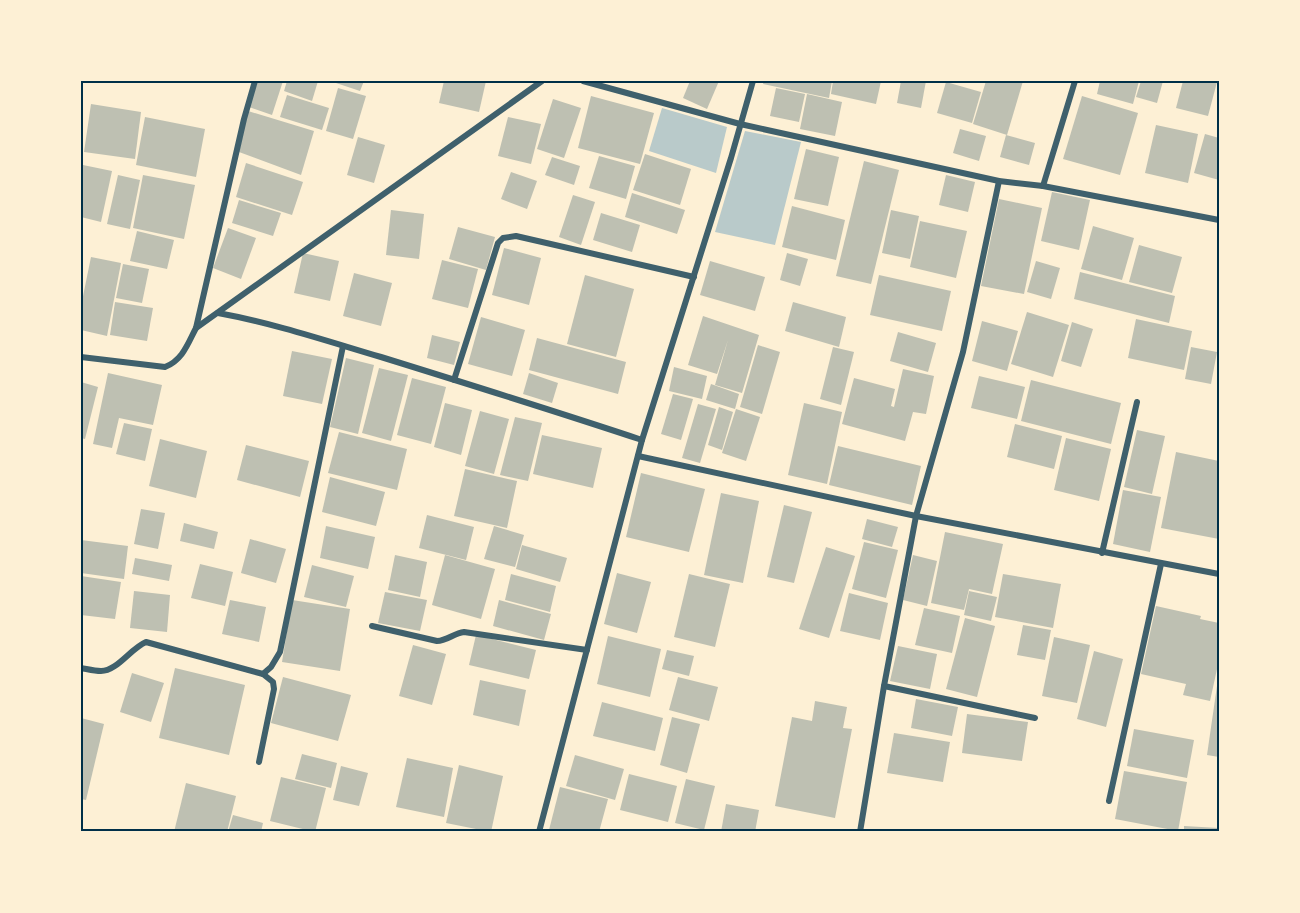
<svg xmlns="http://www.w3.org/2000/svg" width="1300" height="913" font-family="Quicksand,sans-serif">
<rect width="100%" height="100%" fill="#fdf0d5"/>
<g fill="#b9caca">
<polygon points="662,108 727,127 716,173 649,151"/>
<polygon points="745,131 801,142 775,245 715,232"/>
</g>
<g fill="#bec0b2">
<polygon points="258,81 283,81 272,115 249,107"/>
<polygon points="287,81 318,81 312,101 284,91"/>
<polygon points="330,81 364,81 360,91"/>
<polygon points="444,81 486,81 479,112 439,103"/>
<polygon points="690,81 719,81 707,109 683,98"/>
<polygon points="764,81 832,81 829,98 763,84"/>
<polygon points="833,81 881,81 876,104 831,94"/>
<polygon points="901,81 926,81 921,108 897,103"/>
<polygon points="986,81 1023,81 1007,135 973,124"/>
<polygon points="1100,81 1139,81 1133,104 1097,94"/>
<polygon points="1141,81 1163,81 1157,103 1136,97"/>
<polygon points="1183,81 1217,82 1208,116 1176,108"/>
<polygon points="946,82 981,92 972,123 937,113"/>
<polygon points="338,88 366,96 353,139 326,131"/>
<polygon points="776,88 805,94 799,122 770,116"/>
<polygon points="807,94 842,102 835,136 800,129"/>
<polygon points="287,95 329,108 322,130 280,117"/>
<polygon points="591,96 654,113 640,164 578,148"/>
<polygon points="1082,96 1138,113 1120,175 1063,159"/>
<polygon points="553,99 581,108 564,158 537,149"/>
<polygon points="91,104 141,112 135,159 84,152"/>
<polygon points="248,111 314,131 301,175 239,152"/>
<polygon points="145,117 205,129 196,177 136,165"/>
<polygon points="508,117 541,124 531,164 498,156"/>
<polygon points="1156,125 1198,134 1188,183 1145,173"/>
<polygon points="960,129 986,136 979,161 953,153"/>
<polygon points="1205,134 1219,138 1219,180 1194,173"/>
<polygon points="1006,135 1035,143 1029,165 1000,157"/>
<polygon points="358,137 385,145 374,183 347,175"/>
<polygon points="806,149 839,157 828,206 794,199"/>
<polygon points="645,154 691,169 680,205 633,190"/>
<polygon points="599,156 635,166 626,199 589,188"/>
<polygon points="552,157 580,166 574,185 545,175"/>
<polygon points="864,161 899,170 871,284 836,276"/>
<polygon points="246,163 303,182 292,215 236,197"/>
<polygon points="83,165 112,171 101,222 81,217"/>
<polygon points="511,172 537,181 527,209 501,199"/>
<polygon points="118,175 140,180 130,229 107,224"/>
<polygon points="143,175 195,185 184,239 133,228"/>
<polygon points="946,175 975,182 968,212 939,205"/>
<polygon points="1052,192 1090,200 1079,250 1041,241"/>
<polygon points="632,193 685,210 677,234 625,217"/>
<polygon points="573,195 595,202 581,245 559,237"/>
<polygon points="999,199 1042,208 1024,294 981,286"/>
<polygon points="239,200 281,213 273,236 232,223"/>
<polygon points="792,206 845,220 836,260 782,247"/>
<polygon points="391,210 424,214 419,259 386,255"/>
<polygon points="891,210 919,216 910,259 882,253"/>
<polygon points="601,213 640,225 632,252 593,240"/>
<polygon points="920,221 967,231 956,278 910,267"/>
<polygon points="1093,226 1134,238 1122,280 1081,269"/>
<polygon points="458,227 495,237 486,270 449,259"/>
<polygon points="228,228 256,238 241,279 213,268"/>
<polygon points="137,231 174,240 167,269 130,261"/>
<polygon points="1139,245 1182,257 1172,293 1129,282"/>
<polygon points="504,248 541,258 529,305 492,295"/>
<polygon points="303,253 339,261 330,301 294,293"/>
<polygon points="787,253 808,259 800,286 780,280"/>
<polygon points="91,257 121,263 107,336 81,330 81,306"/>
<polygon points="442,260 478,269 468,308 432,299"/>
<polygon points="710,261 765,277 755,311 700,295"/>
<polygon points="1036,261 1060,268 1051,299 1027,292"/>
<polygon points="123,264 149,269 142,303 116,298"/>
<polygon points="1080,272 1175,296 1169,323 1074,299"/>
<polygon points="354,273 392,283 381,326 343,316"/>
<polygon points="585,275 634,289 616,357 567,344"/>
<polygon points="879,275 951,291 942,331 870,315"/>
<polygon points="115,302 153,308 147,341 110,335"/>
<polygon points="793,302 846,317 839,347 785,331"/>
<polygon points="1027,312 1069,325 1053,377 1011,364"/>
<polygon points="703,316 759,335 742,393 715,385 728,340 717,374 688,365"/>
<polygon points="481,317 525,330 512,376 468,364"/>
<polygon points="1136,319 1192,331 1184,370 1128,358"/>
<polygon points="982,321 1018,331 1007,371 972,361"/>
<polygon points="1072,322 1093,329 1081,367 1061,361"/>
<polygon points="898,332 936,343 928,372 890,361"/>
<polygon points="432,335 460,342 454,365 427,358"/>
<polygon points="537,338 626,362 618,394 529,370"/>
<polygon points="758,345 780,352 762,414 740,407"/>
<polygon points="833,347 854,352 841,405 820,399"/>
<polygon points="1191,347 1217,352 1211,384 1185,379"/>
<polygon points="292,351 332,359 322,404 283,396"/>
<polygon points="346,358 374,365 358,434 330,427"/>
<polygon points="674,367 707,376 702,399 669,391"/>
<polygon points="379,368 408,375 391,441 362,433"/>
<polygon points="903,369 934,376 926,414 913,412 905,441 842,424 854,378 895,389 891,406 894,407"/>
<polygon points="108,373 162,385 153,425 119,418 112,448 93,444"/>
<polygon points="529,373 558,383 552,403 523,394"/>
<polygon points="979,376 1025,387 1017,419 971,408"/>
<polygon points="412,378 446,387 431,444 397,435"/>
<polygon points="1031,380 1121,403 1111,444 1021,421"/>
<polygon points="81,382 98,387 85,439 81,438"/>
<polygon points="711,384 739,394 735,409 706,400"/>
<polygon points="673,394 693,399 681,440 661,434"/>
<polygon points="445,403 472,410 461,455 434,447"/>
<polygon points="804,403 842,412 827,484 788,475"/>
<polygon points="698,404 716,409 700,463 682,458"/>
<polygon points="719,407 733,412 722,450 708,445"/>
<polygon points="736,409 760,417 746,461 722,453"/>
<polygon points="480,411 509,419 494,474 465,466"/>
<polygon points="515,417 542,423 528,481 500,475"/>
<polygon points="124,423 152,429 145,461 116,454"/>
<polygon points="1015,424 1062,436 1054,469 1007,457"/>
<polygon points="1137,430 1165,436 1152,494 1124,487"/>
<polygon points="339,432 407,449 397,490 328,473"/>
<polygon points="542,435 602,448 593,488 533,474"/>
<polygon points="1066,438 1111,449 1099,501 1054,490"/>
<polygon points="160,439 207,451 196,498 149,486"/>
<polygon points="246,445 309,461 300,497 237,480"/>
<polygon points="838,446 921,466 912,505 829,485"/>
<polygon points="1176,452 1219,461 1219,539 1161,528"/>
<polygon points="465,469 517,481 507,528 454,516"/>
<polygon points="641,473 705,489 689,552 626,537"/>
<polygon points="330,477 385,492 376,526 322,512"/>
<polygon points="1123,490 1161,497 1150,552 1113,544"/>
<polygon points="721,493 759,501 743,583 704,575"/>
<polygon points="784,505 812,512 794,583 767,577"/>
<polygon points="141,509 165,513 158,549 134,544"/>
<polygon points="427,515 474,527 466,560 419,548"/>
<polygon points="867,519 898,527 892,547 862,539"/>
<polygon points="184,523 218,532 214,549 180,541"/>
<polygon points="326,526 375,537 368,569 320,558"/>
<polygon points="494,526 524,535 515,567 484,559"/>
<polygon points="945,532 1003,544 992,594 969,589 964,610 931,603"/>
<polygon points="250,539 286,549 276,583 241,573"/>
<polygon points="81,540 128,546 124,579 81,573"/>
<polygon points="864,542 898,550 886,598 852,589"/>
<polygon points="522,545 567,558 560,582 516,569"/>
<polygon points="826,547 855,556 829,638 799,629"/>
<polygon points="395,555 427,562 420,597 388,590"/>
<polygon points="445,555 495,569 481,619 432,605"/>
<polygon points="913,555 937,561 927,606 903,600"/>
<polygon points="135,558 172,565 169,581 132,574"/>
<polygon points="200,564 233,572 225,606 191,598"/>
<polygon points="312,565 354,576 346,607 304,597"/>
<polygon points="617,573 651,582 637,633 604,624"/>
<polygon points="511,574 556,586 550,612 505,600"/>
<polygon points="689,574 730,584 715,647 674,637"/>
<polygon points="1003,574 1061,584 1053,628 995,617"/>
<polygon points="81,576 121,582 115,619 81,615"/>
<polygon points="134,591 170,595 167,632 130,628"/>
<polygon points="969,591 997,597 991,621 964,615"/>
<polygon points="385,592 427,600 420,631 378,623"/>
<polygon points="849,593 888,603 880,640 840,631"/>
<polygon points="230,600 266,607 259,642 222,634"/>
<polygon points="292,600 350,609 340,671 282,662"/>
<polygon points="499,600 551,614 544,640 493,626"/>
<polygon points="1156,606 1201,616 1200,619 1219,623 1219,660 1210,701 1183,695 1186,684 1141,674"/>
<polygon points="924,608 960,616 952,653 915,645"/>
<polygon points="965,618 995,626 977,697 946,689"/>
<polygon points="1023,625 1051,630 1045,660 1017,655"/>
<polygon points="476,635 536,650 529,679 469,665"/>
<polygon points="608,636 661,649 650,697 597,684"/>
<polygon points="1054,637 1090,645 1077,703 1042,696"/>
<polygon points="413,645 446,654 432,705 399,696"/>
<polygon points="898,646 937,654 930,689 890,681"/>
<polygon points="667,650 694,656 689,676 662,669"/>
<polygon points="1094,651 1123,659 1106,727 1077,719"/>
<polygon points="175,668 245,685 229,755 159,738"/>
<polygon points="132,673 164,683 151,722 120,712"/>
<polygon points="283,677 351,695 338,741 271,723"/>
<polygon points="678,677 718,687 709,721 669,710"/>
<polygon points="1218,679 1219,679 1219,757 1207,755"/>
<polygon points="480,680 526,690 519,726 473,715"/>
<polygon points="916,699 958,707 952,736 911,728"/>
<polygon points="815,701 847,707 843,728 852,729 835,818 775,806 792,717 812,721"/>
<polygon points="602,702 663,718 655,751 593,736"/>
<polygon points="967,714 1028,722 1022,761 962,753"/>
<polygon points="672,717 700,724 687,773 660,765"/>
<polygon points="81,718 104,724 86,800 81,799"/>
<polygon points="1134,729 1194,740 1187,778 1127,766"/>
<polygon points="894,733 950,742 943,782 887,773"/>
<polygon points="302,754 337,763 331,788 295,779"/>
<polygon points="575,755 624,769 615,800 566,786"/>
<polygon points="407,758 453,768 444,817 396,807"/>
<polygon points="459,765 503,776 491,832 446,823"/>
<polygon points="341,766 368,773 359,806 333,800"/>
<polygon points="1124,771 1187,782 1178,831 1115,819"/>
<polygon points="629,774 677,786 668,822 620,810"/>
<polygon points="281,777 326,788 315,832 270,821"/>
<polygon points="686,779 715,786 704,830 675,823"/>
<polygon points="186,783 236,796 227,832 174,832"/>
<polygon points="560,787 608,799 599,832 556,832 549,830"/>
<polygon points="726,804 759,810 755,832 721,832"/>
<polygon points="233,815 263,823 261,832 228,832"/>
<polygon points="1184,826 1219,828 1219,832 1184,832"/>
</g>
<g fill="none" stroke-linecap="round" stroke-linejoin="round">
<g stroke="#3f606c" stroke-width="6">
<polyline points="583,81 740,124 999,181 1043,186 1219,220"/>
<polyline points="1043,186 1075,81"/>
<path d="M218,313C273,323 327,341 381,357C468,384 555,411 642,440"/>
<polyline points="196,328 244,119 255,81"/>
<path d="M81,357L165,367C183,360 188,343 196,328L542,81"/>
<polyline points="454,380 498,243 503,238 516,236 694,277"/>
<polyline points="638,456 916,516 1219,574"/>
<polyline points="1102,553 1137,402"/>
<path d="M372,626L437,641C447,641 454,633 464,632L587,650"/>
<path d="M81,668C87,669 94,671 101,671C117,671 130,649 146,642L263,674L271,667L280,652L343,346"/>
<polyline points="884,686 1035,718"/>
<polyline points="259,762 274,689 273,682 263,674"/>
<polyline points="1109,801 1161,564"/>
<polyline points="539,832 642,440 731,158 753,81"/>
<polyline points="860,832 884,686 916,516 963,352 999,181"/>
</g>
</g>
<rect width="1300" height="913" fill="none" stroke="#fdf0d5" stroke-width="165"/>
<rect x="82" y="82" width="1136" height="748" fill="none" stroke="#003049" stroke-width="2"/>
</svg>
